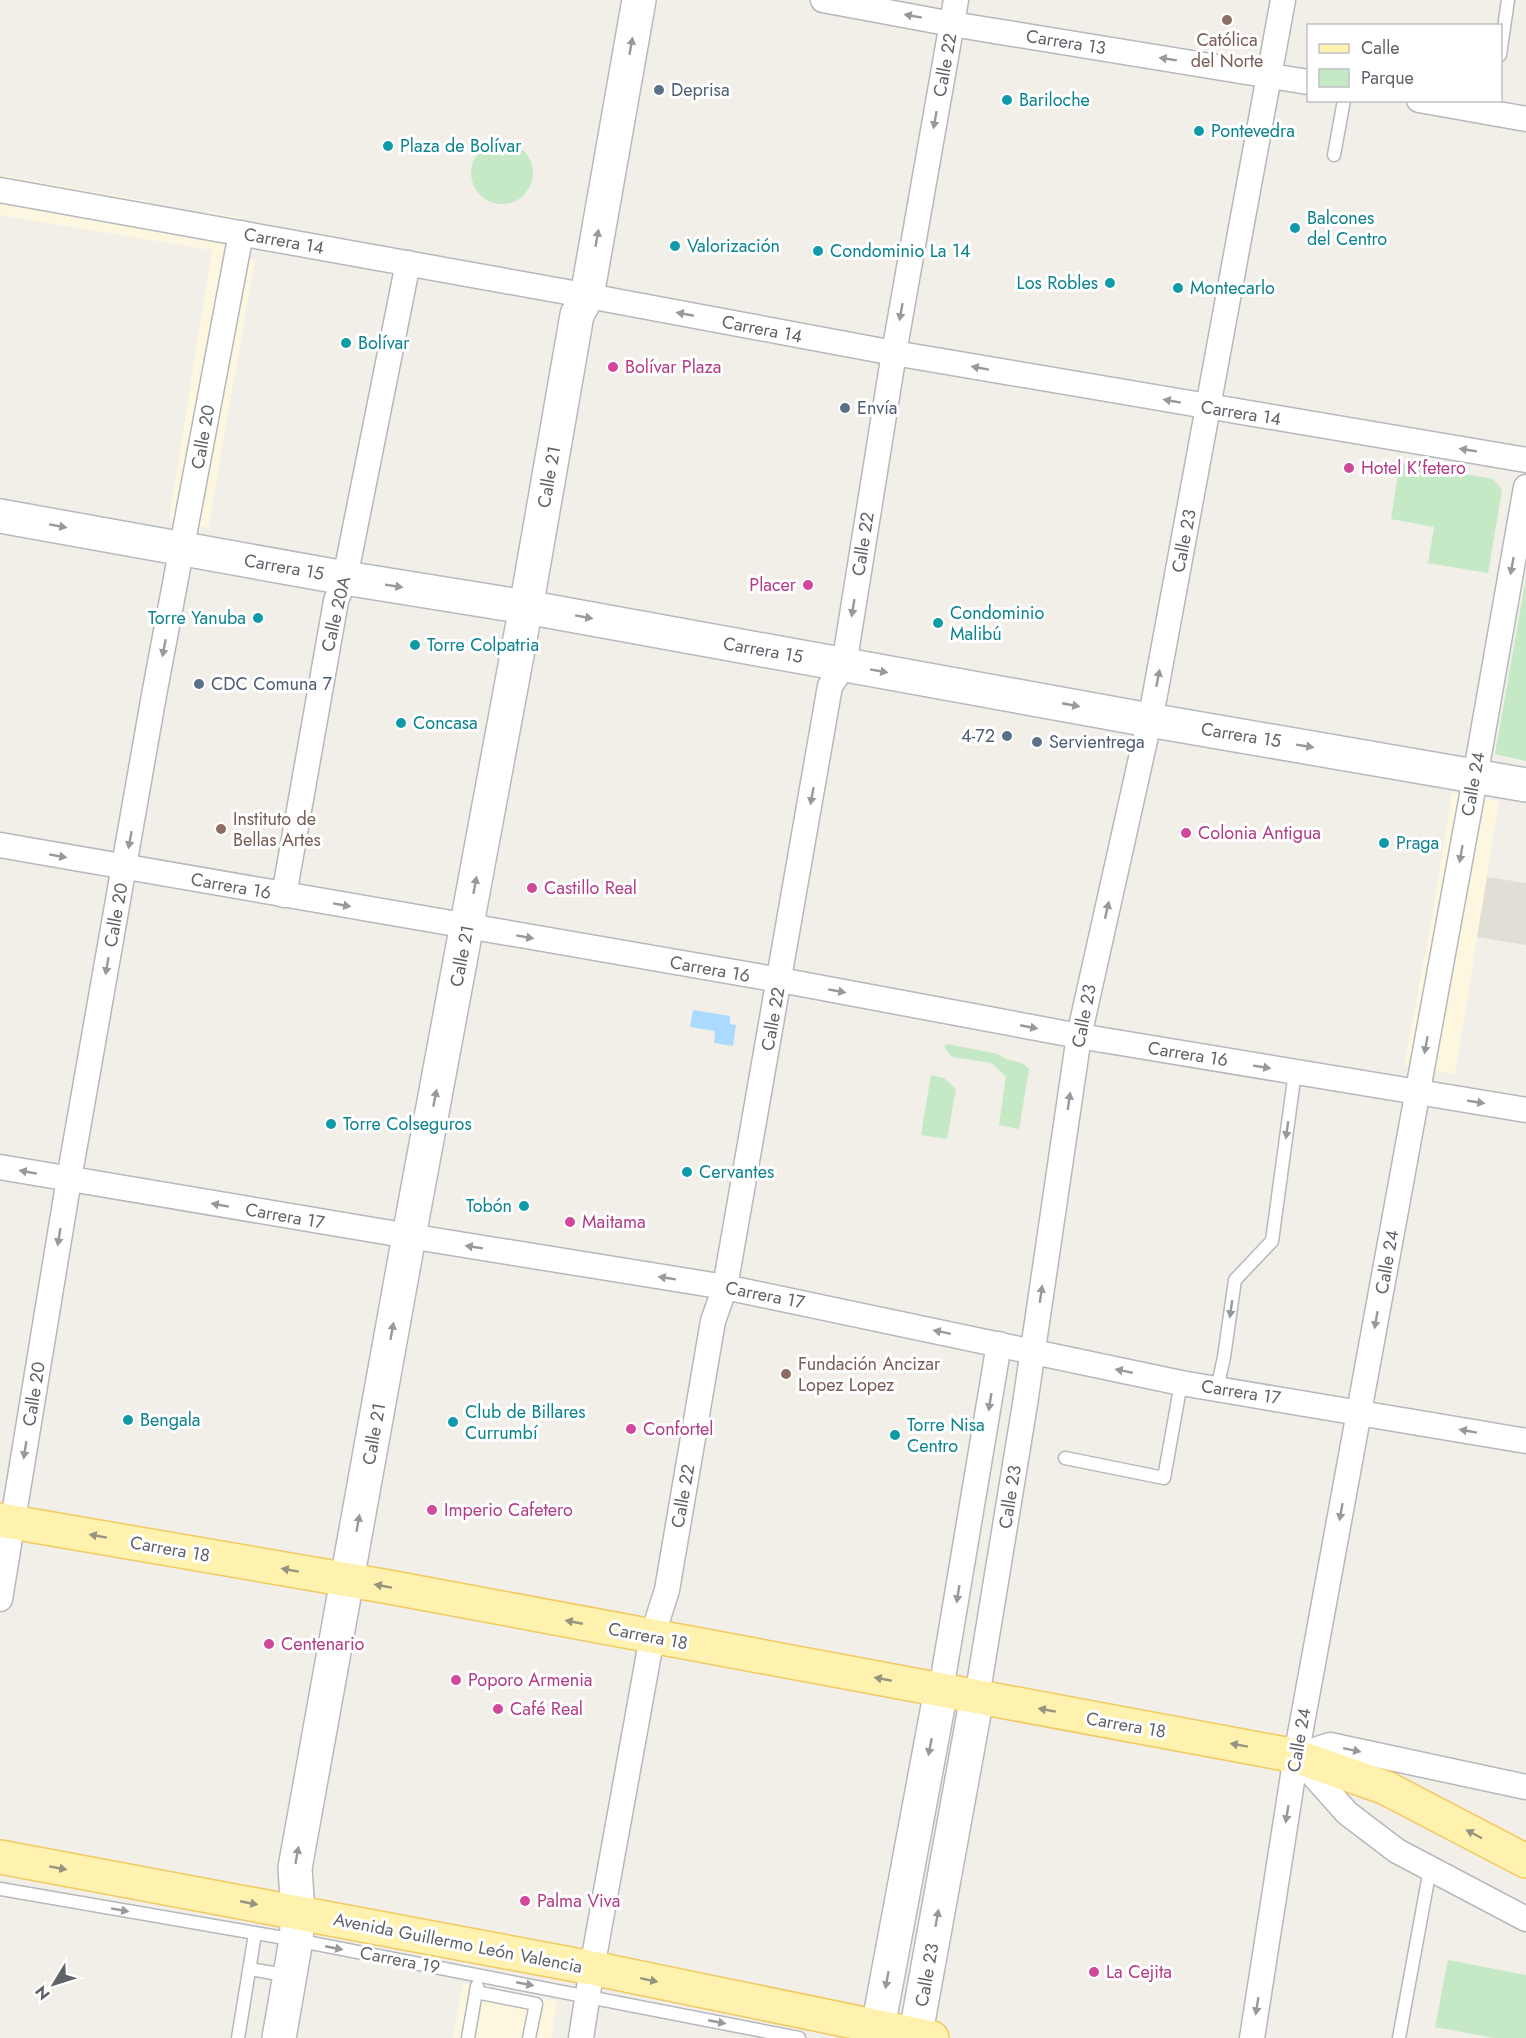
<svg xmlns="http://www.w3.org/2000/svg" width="1526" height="2038" font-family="Jost,sans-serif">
<rect width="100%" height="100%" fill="#f1efe8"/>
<g fill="#fef7e0">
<polygon points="0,175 146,201 151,217 193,225 208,212 243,218 236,256 255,260 208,528 169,521 212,250 0,215"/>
<polygon points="1452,793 1499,801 1455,1074 1404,1066 1430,929"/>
<polygon points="463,1983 557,2002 551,2038 453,2038"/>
</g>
<polygon fill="#e1ded6" points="1487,877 1526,883 1526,945 1477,937"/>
<g fill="#c5e8c5">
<circle cx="502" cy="173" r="31"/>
<polygon points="1400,463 1493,479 1502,490 1488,573 1428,563 1434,527 1391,519"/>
<polygon points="1526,578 1526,761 1495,754"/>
<path d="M947,1044L998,1054C1010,1064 1018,1057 1029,1069L1019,1129L999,1125L1006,1077L992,1063L952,1057L944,1047Z"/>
<polygon points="931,1075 944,1078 956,1089 947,1139 921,1135"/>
<polygon points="1448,1960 1526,1975 1526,2038 1494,2038 1435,2027"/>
</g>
<polygon fill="#aadaff" points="693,1010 730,1016 730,1024 736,1025 733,1046 714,1043 715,1031 690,1027"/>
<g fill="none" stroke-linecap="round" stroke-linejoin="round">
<g stroke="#b5b8bc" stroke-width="15">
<g id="lane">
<polyline points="1500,55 1508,0"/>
<polyline points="1334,155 1344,100"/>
<polyline points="1217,1389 1224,1357 1235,1280 1272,1241 1295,1072"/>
<polyline points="1065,1458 1164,1478 1181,1383"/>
<polyline points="0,1889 296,1940 799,2038"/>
<polyline points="250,1969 289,1976"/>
<polyline points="476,1992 536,2004 529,2038"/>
<polyline points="238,2038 255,1934"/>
<polyline points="468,2038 477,1986"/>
<polyline points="1399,2038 1430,1869"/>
</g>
</g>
<g stroke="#b5b8bc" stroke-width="27">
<g id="street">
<polyline points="823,0 952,24 1308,82"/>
<polyline points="1419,100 1526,119"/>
<polyline points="0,190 567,292 894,353 1526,460"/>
<polyline points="0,845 780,980 1079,1036 1526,1110"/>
<polyline points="284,895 336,601 345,578 408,263"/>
<polyline points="0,1167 409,1236 725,1287 1181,1383 1526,1441"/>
<polyline points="0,1599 69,1179 154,695 241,233"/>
<polyline points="941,1690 999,1344"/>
<polyline points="977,1697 1025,1404 1079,1036 1154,700 1283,0"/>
<polyline points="1296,1756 1330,1745 1526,1787"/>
<polyline points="1298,1758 1347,1813 1397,1851 1526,1919"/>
<polyline points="581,2038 592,1968 652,1637 667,1590 713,1321 725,1287 830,686 844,665 894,353 956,0"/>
<polyline points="1252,2038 1296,1756 1470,806 1526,487"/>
</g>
</g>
<g stroke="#b6babf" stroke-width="36">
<g id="secondary">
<polyline points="0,516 345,578 526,607 1149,720 1526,785"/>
<polyline points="279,2038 296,1940 298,1913 295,1868 409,1236 530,585 577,315 587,296 639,0"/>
<polyline points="876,2038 941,1690"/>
<polyline points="915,2038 977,1697"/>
</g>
</g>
<g stroke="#f2c960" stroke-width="36">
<g id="primary">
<polyline points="0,1520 389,1587 1296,1756 1386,1788 1526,1861"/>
<polyline points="0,1857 592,1968 932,2038"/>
</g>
</g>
<use href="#lane" stroke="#fff" stroke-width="12"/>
<use href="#street" stroke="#fff" stroke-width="24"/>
<use href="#secondary" stroke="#fff" stroke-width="33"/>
<use href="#primary" stroke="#fff2af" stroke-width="33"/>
</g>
<defs><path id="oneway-solid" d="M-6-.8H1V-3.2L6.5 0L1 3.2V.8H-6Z" transform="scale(1.5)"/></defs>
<g fill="#979a9d">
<use href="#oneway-solid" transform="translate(913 16) rotate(-170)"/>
<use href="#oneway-solid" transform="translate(631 46) rotate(-80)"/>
<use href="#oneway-solid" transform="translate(1168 59) rotate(-171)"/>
<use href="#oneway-solid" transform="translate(935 120) rotate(100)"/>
<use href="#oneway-solid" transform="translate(597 238) rotate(-80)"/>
<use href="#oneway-solid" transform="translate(901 312) rotate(100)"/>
<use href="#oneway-solid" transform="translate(685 314) rotate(-169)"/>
<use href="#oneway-solid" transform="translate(980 368) rotate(-170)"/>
<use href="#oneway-solid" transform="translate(1172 401) rotate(-170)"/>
<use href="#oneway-solid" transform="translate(1468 450) rotate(-171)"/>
<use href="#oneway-solid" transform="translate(58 526) rotate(10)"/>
<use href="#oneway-solid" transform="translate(1512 566) rotate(100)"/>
<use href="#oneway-solid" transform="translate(394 586) rotate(9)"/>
<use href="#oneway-solid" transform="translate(853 608) rotate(99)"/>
<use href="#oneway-solid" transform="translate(584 617) rotate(10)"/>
<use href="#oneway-solid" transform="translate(164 648) rotate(101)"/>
<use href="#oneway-solid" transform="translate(879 671) rotate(10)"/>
<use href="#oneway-solid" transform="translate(1158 678) rotate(-79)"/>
<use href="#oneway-solid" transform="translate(1071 705) rotate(11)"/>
<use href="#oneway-solid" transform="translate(1305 746) rotate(9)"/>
<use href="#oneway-solid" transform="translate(812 796) rotate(100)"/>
<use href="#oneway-solid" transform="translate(130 840) rotate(100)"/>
<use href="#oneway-solid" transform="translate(1461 854) rotate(100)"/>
<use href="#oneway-solid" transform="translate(58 856) rotate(10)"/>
<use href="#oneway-solid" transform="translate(475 885) rotate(-80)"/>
<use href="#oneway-solid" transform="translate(342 905) rotate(10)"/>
<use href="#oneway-solid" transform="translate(1107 910) rotate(-77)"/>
<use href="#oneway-solid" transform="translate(525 937) rotate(10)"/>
<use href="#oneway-solid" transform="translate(107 966) rotate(100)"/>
<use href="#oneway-solid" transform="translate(837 991) rotate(10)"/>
<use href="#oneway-solid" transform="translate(1029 1027) rotate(11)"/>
<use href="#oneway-solid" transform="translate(1426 1045) rotate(100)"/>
<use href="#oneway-solid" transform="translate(1262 1067) rotate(9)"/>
<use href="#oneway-solid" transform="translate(435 1098) rotate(-79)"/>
<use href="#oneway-solid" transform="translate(1069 1101) rotate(-82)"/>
<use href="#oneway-solid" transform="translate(1476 1102) rotate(9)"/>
<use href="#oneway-solid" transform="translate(1287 1130) rotate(98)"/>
<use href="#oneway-solid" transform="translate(28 1172) rotate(-170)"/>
<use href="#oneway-solid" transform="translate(220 1205) rotate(-170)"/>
<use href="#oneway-solid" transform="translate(59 1237) rotate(99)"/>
<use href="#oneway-solid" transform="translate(474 1247) rotate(-171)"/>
<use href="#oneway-solid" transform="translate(667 1278) rotate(-171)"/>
<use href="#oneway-solid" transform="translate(1041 1294) rotate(-82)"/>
<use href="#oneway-solid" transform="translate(1231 1309) rotate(98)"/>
<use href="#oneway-solid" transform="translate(1376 1320) rotate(100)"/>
<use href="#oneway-solid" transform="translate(392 1331) rotate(-80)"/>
<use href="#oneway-solid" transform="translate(942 1332) rotate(-168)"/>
<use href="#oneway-solid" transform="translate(1124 1371) rotate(-168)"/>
<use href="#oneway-solid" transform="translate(990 1402) rotate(99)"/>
<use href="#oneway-solid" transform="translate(1468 1431) rotate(-170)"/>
<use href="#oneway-solid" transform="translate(25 1450) rotate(99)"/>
<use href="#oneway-solid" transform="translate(1341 1512) rotate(100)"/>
<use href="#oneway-solid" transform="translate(358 1523) rotate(-80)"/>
<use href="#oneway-solid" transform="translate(958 1594) rotate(99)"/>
<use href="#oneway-solid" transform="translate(930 1747) rotate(101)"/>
<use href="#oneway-solid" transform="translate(1352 1750) rotate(12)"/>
<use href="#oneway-solid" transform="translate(1287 1814) rotate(99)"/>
<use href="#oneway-solid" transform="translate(297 1855) rotate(-80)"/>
<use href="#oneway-solid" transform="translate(120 1910) rotate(10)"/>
<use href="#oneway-solid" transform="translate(937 1918) rotate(-80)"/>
<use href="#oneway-solid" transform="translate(334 1948) rotate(11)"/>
<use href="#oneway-solid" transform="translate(887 1980) rotate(100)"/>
<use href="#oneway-solid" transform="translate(525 1984) rotate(11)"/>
<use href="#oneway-solid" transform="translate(1257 2006) rotate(99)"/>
<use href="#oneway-solid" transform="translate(717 2022) rotate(11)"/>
</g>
<g fill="#979581">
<use href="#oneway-solid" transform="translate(98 1536) rotate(-170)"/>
<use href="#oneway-solid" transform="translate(290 1570) rotate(-170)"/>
<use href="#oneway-solid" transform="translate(383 1586) rotate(-170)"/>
<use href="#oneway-solid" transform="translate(574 1622) rotate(-169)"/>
<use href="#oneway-solid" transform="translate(883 1679) rotate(-169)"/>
<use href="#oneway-solid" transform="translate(1047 1710) rotate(-170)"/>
<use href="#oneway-solid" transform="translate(1239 1745) rotate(-170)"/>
<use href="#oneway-solid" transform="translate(1474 1834) rotate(-152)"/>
<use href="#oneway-solid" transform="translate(58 1868) rotate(10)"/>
<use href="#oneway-solid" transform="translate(249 1903) rotate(11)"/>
<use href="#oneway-solid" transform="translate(649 1980) rotate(12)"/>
</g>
<g fill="#8d6e63" stroke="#fff" stroke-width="2">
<circle cx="1227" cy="20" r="6"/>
<circle cx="221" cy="829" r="6"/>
<circle cx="786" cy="1374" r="6"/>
</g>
<g fill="#5c6f8a" stroke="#fff" stroke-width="2">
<circle cx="659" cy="90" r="6"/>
<circle cx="845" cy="408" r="6"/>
<circle cx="199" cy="684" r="6"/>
<circle cx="1007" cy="736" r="6"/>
<circle cx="1037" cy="742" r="6"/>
</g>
<g fill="#0f9aa8" stroke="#fff" stroke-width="2">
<circle cx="1007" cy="100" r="6"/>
<circle cx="1199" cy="131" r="6"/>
<circle cx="388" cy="146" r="6"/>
<circle cx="1295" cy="228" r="6"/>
<circle cx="675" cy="246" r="6"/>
<circle cx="818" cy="251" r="6"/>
<circle cx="1110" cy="283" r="6"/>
<circle cx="1178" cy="288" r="6"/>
<circle cx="346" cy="343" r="6"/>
<circle cx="258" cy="618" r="6"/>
<circle cx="938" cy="623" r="6"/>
<circle cx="415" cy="645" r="6"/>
<circle cx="401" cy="723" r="6"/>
<circle cx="1384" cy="843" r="6"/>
<circle cx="331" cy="1124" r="6"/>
<circle cx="687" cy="1172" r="6"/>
<circle cx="524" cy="1206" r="6"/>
<circle cx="128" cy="1420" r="6"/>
<circle cx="453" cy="1422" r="6"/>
<circle cx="895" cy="1435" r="6"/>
</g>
<g fill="#d1479c" stroke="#fff" stroke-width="2">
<circle cx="613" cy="367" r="6"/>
<circle cx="1349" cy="468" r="6"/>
<circle cx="808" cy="585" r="6"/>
<circle cx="1186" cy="833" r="6"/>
<circle cx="532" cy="888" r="6"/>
<circle cx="570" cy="1222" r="6"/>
<circle cx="631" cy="1429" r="6"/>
<circle cx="432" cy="1510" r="6"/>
<circle cx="269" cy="1644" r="6"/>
<circle cx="456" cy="1680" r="6"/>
<circle cx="498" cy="1709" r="6"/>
<circle cx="525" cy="1901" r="6"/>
<circle cx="1094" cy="1972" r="6"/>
</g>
<g text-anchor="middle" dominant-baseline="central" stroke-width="6" stroke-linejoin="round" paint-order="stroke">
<g font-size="18" fill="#785e54" stroke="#fff" text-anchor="start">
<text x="1227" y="40" text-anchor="middle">Católica<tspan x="1227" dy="21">del Norte</tspan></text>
<text x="233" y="819">Instituto de<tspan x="233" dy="21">Bellas Artes</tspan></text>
<text x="798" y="1364">Fundación Ancizar<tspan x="798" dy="21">Lopez Lopez</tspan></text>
</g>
<g font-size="18" fill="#5f6368" stroke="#fff">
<text transform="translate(1066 42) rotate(9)">Carrera 13</text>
<text transform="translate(945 65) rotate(-80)">Calle 22</text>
<text transform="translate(284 241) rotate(10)">Carrera 14</text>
<text transform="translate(762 329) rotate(11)">Carrera 14</text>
<text transform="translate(1241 413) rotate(9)">Carrera 14</text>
<text transform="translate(203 437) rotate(-80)">Calle 20</text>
<text transform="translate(549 477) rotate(-80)">Calle 21</text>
<text transform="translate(1184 541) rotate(-79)">Calle 23</text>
<text transform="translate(863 544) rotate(-81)">Calle 22</text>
<text transform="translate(284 567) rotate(10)">Carrera 15</text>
<text transform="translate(336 614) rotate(-77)">Calle 20A</text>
<text transform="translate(763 650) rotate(10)">Carrera 15</text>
<text transform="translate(1241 735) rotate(9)">Carrera 15</text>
<text transform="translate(1473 784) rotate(-80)">Calle 24</text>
<text transform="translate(231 886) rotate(10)">Carrera 16</text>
<text transform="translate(116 915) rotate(-80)">Calle 20</text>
<text transform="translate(462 956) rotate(-79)">Calle 21</text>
<text transform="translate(710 969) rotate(10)">Carrera 16</text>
<text transform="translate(1084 1016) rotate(-79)">Calle 23</text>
<text transform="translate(773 1019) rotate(-80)">Calle 22</text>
<text transform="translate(1188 1054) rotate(9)">Carrera 16</text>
<text transform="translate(285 1216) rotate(10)">Carrera 17</text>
<text transform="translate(1387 1262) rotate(-80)">Calle 24</text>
<text transform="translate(765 1295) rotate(11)">Carrera 17</text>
<text transform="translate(1241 1392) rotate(9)">Carrera 17</text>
<text transform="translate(34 1394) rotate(-81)">Calle 20</text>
<text transform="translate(374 1434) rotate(-80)">Calle 21</text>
<text transform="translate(683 1496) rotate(-80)">Calle 22</text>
<text transform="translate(1010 1497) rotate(-81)">Calle 23</text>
<text transform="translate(170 1549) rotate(10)">Carrera 18</text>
<text transform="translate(648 1636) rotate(11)">Carrera 18</text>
<text transform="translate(1126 1725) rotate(10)">Carrera 18</text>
<text transform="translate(1299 1740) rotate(-80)">Calle 24</text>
<text transform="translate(458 1943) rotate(11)">Avenida Guillermo León Valencia</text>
<text transform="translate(400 1960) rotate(11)">Carrera 19</text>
<text transform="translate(927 1975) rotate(-80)">Calle 23</text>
</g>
<g font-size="18" fill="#4e5e75" stroke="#fff" text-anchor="start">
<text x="671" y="90">Deprisa</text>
<text x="857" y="408">Envía</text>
<text x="211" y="684">CDC Comuna 7</text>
<text x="995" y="736" text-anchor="end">4-72</text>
<text x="1049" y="742">Servientrega</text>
</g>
<g font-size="18" fill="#0d838f" stroke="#fff" text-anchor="start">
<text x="1019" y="100">Bariloche</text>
<text x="1211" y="131">Pontevedra</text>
<text x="400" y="146">Plaza de Bolívar</text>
<text x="1307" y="218">Balcones<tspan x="1307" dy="21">del Centro</tspan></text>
<text x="687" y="246">Valorización</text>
<text x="830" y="251">Condominio La 14</text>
<text x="1098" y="283" text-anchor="end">Los Robles</text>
<text x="1190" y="288">Montecarlo</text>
<text x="358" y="343">Bolívar</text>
<text x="950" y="613">Condominio<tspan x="950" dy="21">Malibú</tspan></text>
<text x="246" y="618" text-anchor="end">Torre Yanuba</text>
<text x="427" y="645">Torre Colpatria</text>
<text x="413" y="723">Concasa</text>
<text x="1396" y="843">Praga</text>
<text x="343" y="1124">Torre Colseguros</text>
<text x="699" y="1172">Cervantes</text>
<text x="512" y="1206" text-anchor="end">Tobón</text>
<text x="465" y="1412">Club de Billares<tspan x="465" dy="21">Currumbí</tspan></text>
<text x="140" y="1420">Bengala</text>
<text x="907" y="1425">Torre Nisa<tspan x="907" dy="21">Centro</tspan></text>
</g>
<g font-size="18" fill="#b23c85" stroke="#fff" text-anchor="start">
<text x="625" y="367">Bolívar Plaza</text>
<text x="1361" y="468">Hotel K'fetero</text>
<text x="796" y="585" text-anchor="end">Placer</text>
<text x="1198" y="833">Colonia Antigua</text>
<text x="544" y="888">Castillo Real</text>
<text x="582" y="1222">Maitama</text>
<text x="643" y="1429">Confortel</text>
<text x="444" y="1510">Imperio Cafetero</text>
<text x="281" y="1644">Centenario</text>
<text x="468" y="1680">Poporo Armenia</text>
<text x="510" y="1709">Café Real</text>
<text x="537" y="1901">Palma Viva</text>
<text x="1106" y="1972">La Cejita</text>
</g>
</g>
<rect x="1307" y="24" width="195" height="78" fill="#ffffff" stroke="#bfc1c3" stroke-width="1.5"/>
<rect x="1319" y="44" width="30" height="9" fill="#fff2af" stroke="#bfc1c3" stroke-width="1.5"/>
<text x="1361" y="54" font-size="18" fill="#5f6368">Calle</text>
<rect x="1319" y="69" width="30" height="18" fill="#c5e8c5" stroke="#bfc1c3" stroke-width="1.5"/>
<text x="1361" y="84" font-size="18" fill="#5f6368">Parque</text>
<g transform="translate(54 1984) rotate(232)" stroke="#ffffff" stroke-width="4.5" paint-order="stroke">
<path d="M0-4.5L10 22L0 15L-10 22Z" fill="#5f6368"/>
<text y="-9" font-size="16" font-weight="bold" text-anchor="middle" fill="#5f6368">N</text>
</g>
</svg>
